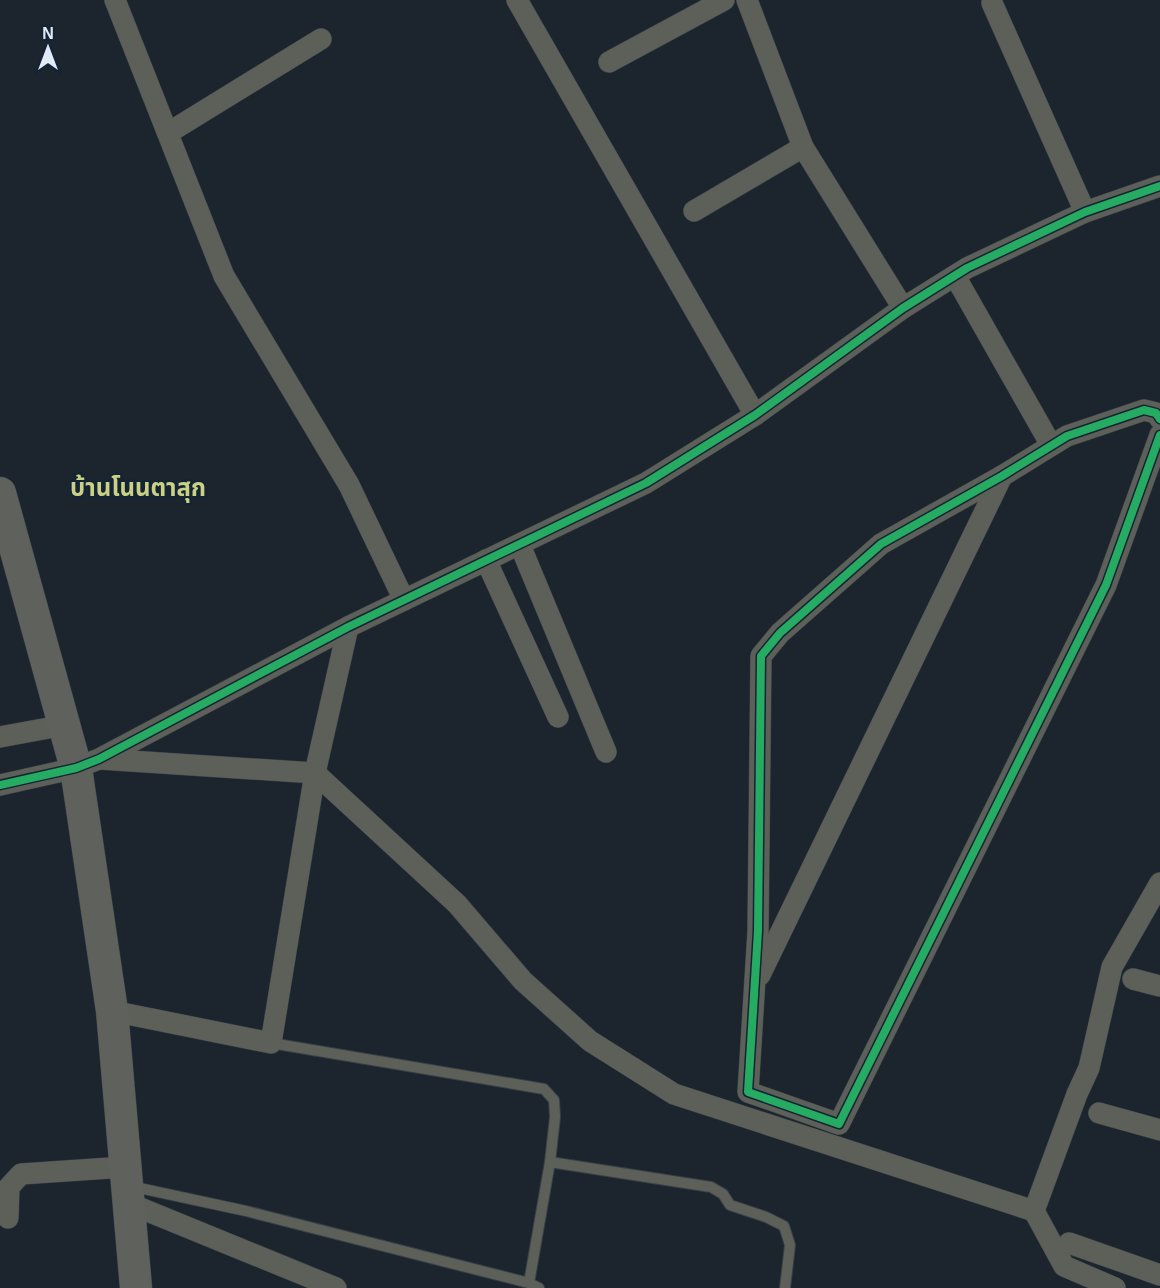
<svg xmlns="http://www.w3.org/2000/svg" width="1160" height="1288" font-family="Arial,'Noto Sans Thai',sans-serif">
<rect width="100%" height="100%" fill="#1c252e"/>
<g fill="none" stroke-linecap="round" stroke-linejoin="round">
<g stroke="#394148" stroke-width="12">
<g id="lane">
<polyline points="271,1043 544,1089 554,1100 555,1117 550,1162 529,1283"/>
<polyline points="550,1162 711,1187 723,1194 730,1205 766,1217 784,1226 790,1245 785,1288"/>
<polyline points="130,1186 246,1211 529,1283 539,1288"/>
</g>
</g>
<g stroke="#394148" stroke-width="22">
<g id="street">
<polyline points="115,0 224,276 349,485 404,600"/>
<polyline points="517,0 755,415"/>
<polyline points="747,0 803,147 903,308"/>
<polyline points="992,3 1085,212"/>
<polyline points="609,62 724,0"/>
<polyline points="168,133 321,39"/>
<polyline points="694,211 803,147"/>
<polyline points="955,276 1051,445"/>
<polyline points="1160,419 1156,413 1144,410 1067,436 1002,476 881,544 780,633 761,656 758,931 748,1092 839,1124 1106,585 1160,435"/>
<polyline points="520,545 606,752"/>
<polyline points="486,560 558,717"/>
<polyline points="0,737 65,725"/>
<polyline points="100,759 315,773 348,627"/>
<polyline points="315,773 457,904 523,981 590,1041 674,1094 1034,1211 1064,1266 1115,1288"/>
<polyline points="0,785 76,768 99,759 348,627 646,483 755,415 903,308 967,268 1085,212 1160,186"/>
<polyline points="760,975 1002,476"/>
<polyline points="1133,979 1160,986"/>
<polyline points="112,1011 271,1043 315,773"/>
<polyline points="1099,1113 1160,1130"/>
<polyline points="128,1203 336,1288"/>
<polyline points="1034,1211 1077,1094 1089,1068 1112,967 1160,883"/>
<polyline points="8,1218 9,1187 21,1174 125,1167"/>
<polyline points="1069,1243 1160,1275"/>
</g>
</g>
<g stroke="#394148" stroke-width="33">
<polyline id="secondary" points="0,493 76,768 112,1011 136,1288"/>
</g>
<use href="#lane" stroke="#5d6058" stroke-width="10"/>
<use href="#street" stroke="#5d6058" stroke-width="21"/>
<use href="#secondary" stroke="#5f625c" stroke-width="32"/>
<g stroke="#152435" stroke-width="11">
<g id="cycleway">
<polyline points="1160,419 1156,413 1144,410 1067,436 1002,476 881,544 780,633 761,656 758,931 748,1092 839,1124 1106,585 1160,435"/>
<polyline points="0,785 76,768 99,759 348,627 646,483 755,415 903,308 967,268 1085,212 1160,186"/>
</g>
</g>
<use href="#cycleway" stroke="#26ab63" stroke-width="8"/>
</g>
<g text-anchor="middle" dominant-baseline="central" stroke-width="5" stroke-linejoin="round" paint-order="stroke">
<g font-size="24" font-weight="bold" fill="#cad184" stroke="#152435">
<text x="138" y="487">บ้านโนนตาสุก</text>
</g>
</g>
<g transform="translate(48 48)" stroke="#152435" stroke-width="4.5" paint-order="stroke">
<path d="M0-4.5L10 22L0 15L-10 22Z" fill="#e1ebf7"/>
<text y="-9" font-size="16" font-weight="bold" text-anchor="middle" fill="#e1ebf7">N</text>
</g>
</svg>
